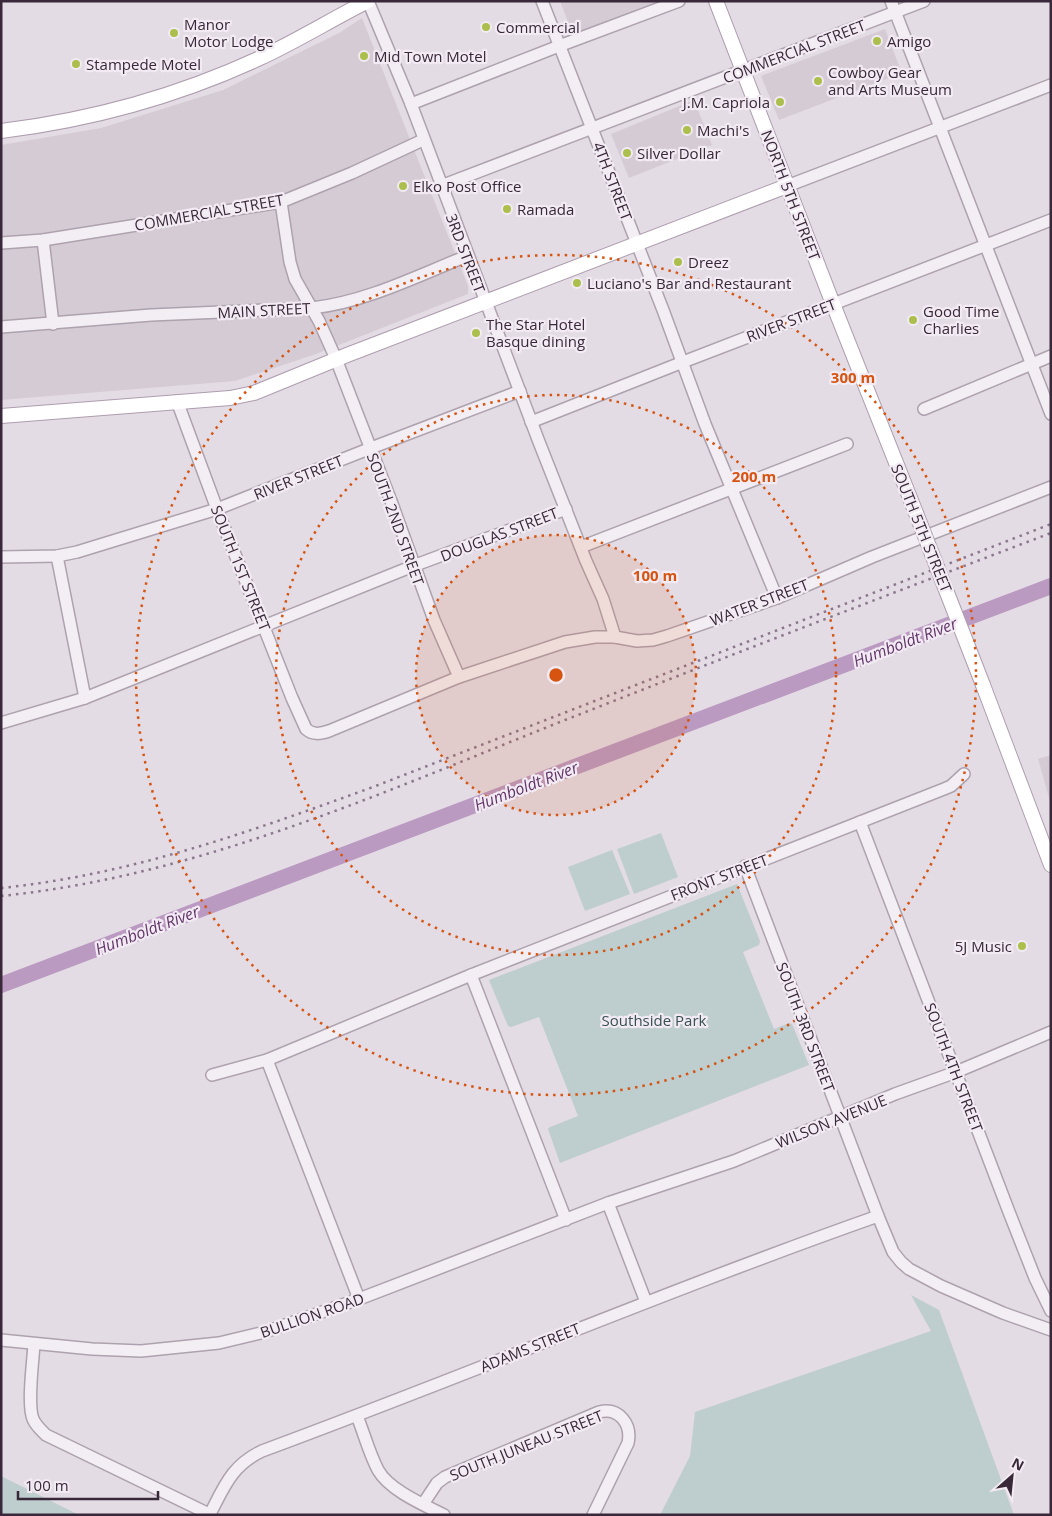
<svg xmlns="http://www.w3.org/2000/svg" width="1052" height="1516" font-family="'Open Sans',sans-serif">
<rect width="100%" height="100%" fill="#e4dce5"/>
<g fill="#d5cbd5">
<polygon points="560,1 663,1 573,35"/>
<polygon points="362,18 468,286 468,294 316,354 235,381 1,400 1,145 101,128 223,90 339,33"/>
<polygon points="885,29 902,73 779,120 761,76"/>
<polygon points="694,100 712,145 629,178 611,134"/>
<polygon points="1051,755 1051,805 1038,759"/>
</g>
<g fill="#becdce">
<polygon points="661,833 678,877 634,894 617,849"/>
<polygon points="612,850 630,894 585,911 568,867"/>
<polygon points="737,884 760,941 759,945 743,952 774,1029 789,1023 792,1024 809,1065 560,1163 548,1129 550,1127 578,1116 539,1017 511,1027 508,1026 489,980"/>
<polygon points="911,1295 939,1310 1014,1515 660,1515 690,1456 695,1412 931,1331"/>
<polygon points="1,1476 79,1515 1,1515"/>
</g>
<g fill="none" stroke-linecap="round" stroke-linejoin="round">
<polyline stroke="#bb9ac2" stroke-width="16" points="1,985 1051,586"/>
<g stroke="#ada2ae" stroke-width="14">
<g id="minor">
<polyline points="368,1 411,104 539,442 586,561 603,599 615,637"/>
<polyline points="542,1 663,310 705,424 777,598"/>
<polyline points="891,1 1051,414"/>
<polyline points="411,104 559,46 679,1"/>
<polyline points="441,186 924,1"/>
<polyline points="787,186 1051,85"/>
<polyline points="281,202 290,262 295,279 319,321 336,359 391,501 434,620 459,677"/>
<polyline points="43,240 53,324"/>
<polyline points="1,243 43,240 281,202 352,173 423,140"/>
<path d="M1,327L151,315L312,308C366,302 417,276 467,256"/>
<path d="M177,401L217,509L292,698L306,729C313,735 320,734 329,731L459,677L565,642L595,637H615L637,641L653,640L667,636L777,598L872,557L1051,487"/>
<polyline points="924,409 1051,356"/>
<polyline points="531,422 683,362 1051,220"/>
<polyline points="581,547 847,444"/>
<polyline points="57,556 85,698"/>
<polyline points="1,557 57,556 77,552 217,509 371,448 520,391"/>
<polyline points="1,723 85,698 413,566 566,509"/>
<polyline points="860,822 1009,1212 1035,1278 1051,1311"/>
<polyline points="745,866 878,1216 893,1252 901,1262 909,1269 941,1286 1003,1313 1051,1330"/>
<polyline points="471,975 566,1220"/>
<polyline points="267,1060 359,1299"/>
<polyline points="212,1075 267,1060 471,975 944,789 951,786 964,774"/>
<polyline points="608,1203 646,1302"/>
<polyline points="1,1340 92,1349 141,1351 219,1343 265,1332 359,1299 608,1203 734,1161 895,1094 956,1072 1051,1032"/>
<path d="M34,1344C33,1362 27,1404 33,1419C36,1426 41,1430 46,1435L211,1515"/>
<path d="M357,1416C364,1433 369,1453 378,1470C389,1490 424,1505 444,1515"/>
<path d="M423,1504L437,1483L445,1477L599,1412C619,1407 632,1424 628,1443L593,1515"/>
<path d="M210,1514C224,1487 232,1465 262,1451C468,1375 671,1289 878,1216"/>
</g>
</g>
<g stroke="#ae9daf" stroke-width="16">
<g id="major">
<polyline points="716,1 833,304 916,513"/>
<path d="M1,131C91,120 178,96 260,58C297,41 332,19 368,1"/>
<polyline points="1,416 230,398 254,393 347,355 787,186"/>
<polyline points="983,685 1051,865"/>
</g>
</g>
<use href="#minor" stroke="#f3eef4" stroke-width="11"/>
<use href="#major" stroke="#fff" stroke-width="14"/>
<g stroke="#8b778d" stroke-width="2.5" stroke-dasharray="2.5 5" stroke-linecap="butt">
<path d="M1,888C130,875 252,831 373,787L1051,524"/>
<path d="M1,896C197,876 379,794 560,722C723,658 887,595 1051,533"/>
</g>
<g stroke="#ae9daf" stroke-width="16" stroke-linecap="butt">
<polyline id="major-bridge" points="916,513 983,685"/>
</g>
<use href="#major-bridge" stroke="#fff" stroke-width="14"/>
</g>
<circle cx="556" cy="675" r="140" fill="#d65410" fill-opacity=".12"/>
<g fill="none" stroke="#d65410" stroke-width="2.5" stroke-dasharray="2.5 5">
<circle cx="556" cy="675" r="140"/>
<circle cx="556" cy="675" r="280"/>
<circle cx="556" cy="675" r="420"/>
</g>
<g fill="#acbf4c" stroke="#f2ebf3" stroke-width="2">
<circle cx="486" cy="27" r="5"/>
<circle cx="174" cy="33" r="5"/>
<circle cx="877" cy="41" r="5"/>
<circle cx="364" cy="56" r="5"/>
<circle cx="76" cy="64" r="5"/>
<circle cx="818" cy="81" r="5"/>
<circle cx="780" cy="102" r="5"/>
<circle cx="687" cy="130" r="5"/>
<circle cx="627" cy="153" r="5"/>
<circle cx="403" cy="186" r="5"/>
<circle cx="507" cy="209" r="5"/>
<circle cx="678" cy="262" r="5"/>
<circle cx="577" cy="283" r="5"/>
<circle cx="913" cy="320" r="5"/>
<circle cx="476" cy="333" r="5"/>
<circle cx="1022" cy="946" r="5"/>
</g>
<g text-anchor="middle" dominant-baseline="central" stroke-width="4.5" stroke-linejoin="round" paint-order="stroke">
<g font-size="15" fill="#392839" stroke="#f2ebf3" text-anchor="start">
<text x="184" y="24">Manor<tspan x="184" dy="17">Motor Lodge</tspan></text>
<text x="496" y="27">Commercial</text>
<text x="887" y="41">Amigo</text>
<text x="374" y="56">Mid Town Motel</text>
<text x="86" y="64">Stampede Motel</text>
<text x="828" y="72">Cowboy Gear<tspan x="828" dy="17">and Arts Museum</tspan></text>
<text x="770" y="102" text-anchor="end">J.M. Capriola</text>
<text x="697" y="130">Machi's</text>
<text x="637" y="153">Silver Dollar</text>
<text x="413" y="186">Elko Post Office</text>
<text x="517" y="209">Ramada</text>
<text x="688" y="262">Dreez</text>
<text x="587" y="283">Luciano's Bar and Restaurant</text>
<text x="923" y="311">Good Time<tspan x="923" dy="17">Charlies</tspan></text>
<text x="486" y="324">The Star Hotel<tspan x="486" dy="17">Basque dining</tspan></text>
<text x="1012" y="946" text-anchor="end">5J Music</text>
</g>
<g font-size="15" fill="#392839" stroke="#f2ebf3">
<text transform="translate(794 51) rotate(-21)">COMMERCIAL STREET</text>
<text transform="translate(613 181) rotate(69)">4TH STREET</text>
<text transform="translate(791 195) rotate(69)">NORTH 5TH STREET</text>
<text transform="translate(209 212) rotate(-10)">COMMERCIAL STREET</text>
<text transform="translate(466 253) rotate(69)">3RD STREET</text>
<text transform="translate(264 310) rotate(-3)">MAIN STREET</text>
<text transform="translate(791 320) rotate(-21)">RIVER STREET</text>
<text transform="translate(298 477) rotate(-22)">RIVER STREET</text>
<text transform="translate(396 519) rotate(70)">SOUTH 2ND STREET</text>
<text transform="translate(922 528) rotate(68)">SOUTH 5TH STREET</text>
<text transform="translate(499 534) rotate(-21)">DOUGLAS STREET</text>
<text transform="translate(241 568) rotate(68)">SOUTH 1ST STREET</text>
<text transform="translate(759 602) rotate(-21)">WATER STREET</text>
<text transform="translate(719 877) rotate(-21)">FRONT STREET</text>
<text transform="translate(806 1027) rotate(69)">SOUTH 3RD STREET</text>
<text transform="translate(954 1067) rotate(69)">SOUTH 4TH STREET</text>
<text transform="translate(831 1121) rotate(-22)">WILSON AVENUE</text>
<text transform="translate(312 1315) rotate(-19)">BULLION ROAD</text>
<text transform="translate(530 1347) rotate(-22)">ADAMS STREET</text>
<text transform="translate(526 1445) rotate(-22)">SOUTH JUNEAU STREET</text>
</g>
<g font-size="15" fill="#365054" stroke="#f2ebf3">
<text x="654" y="1020">Southside Park</text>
</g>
<g font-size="16" font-style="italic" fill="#623669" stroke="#f2ebf3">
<text transform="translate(905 642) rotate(-21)">Humboldt River</text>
<text transform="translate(526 786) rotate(-21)">Humboldt River</text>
<text transform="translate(147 930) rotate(-21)">Humboldt River</text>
</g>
</g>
<circle cx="556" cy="675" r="8" fill="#d65410" stroke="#f2ebf3" stroke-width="2.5"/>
<g font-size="15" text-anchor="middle" font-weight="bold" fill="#d65410" stroke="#f2ebf3" stroke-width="4.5" stroke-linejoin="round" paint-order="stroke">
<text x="853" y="383">300 m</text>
<text x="754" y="482">200 m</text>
<text x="655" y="581">100 m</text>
</g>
<rect width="1052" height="1516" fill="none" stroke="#392839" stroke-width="5"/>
<g transform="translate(1012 1476) rotate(27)" stroke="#f2ebf3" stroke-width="4" paint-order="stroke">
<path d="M0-4L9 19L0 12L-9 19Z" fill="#392839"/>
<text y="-8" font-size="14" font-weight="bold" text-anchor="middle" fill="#392839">N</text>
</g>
<path d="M18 1491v8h140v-8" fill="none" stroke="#392839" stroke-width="2.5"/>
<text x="25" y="1491" font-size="15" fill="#392839" stroke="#f2ebf3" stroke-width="4" paint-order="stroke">100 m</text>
</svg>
